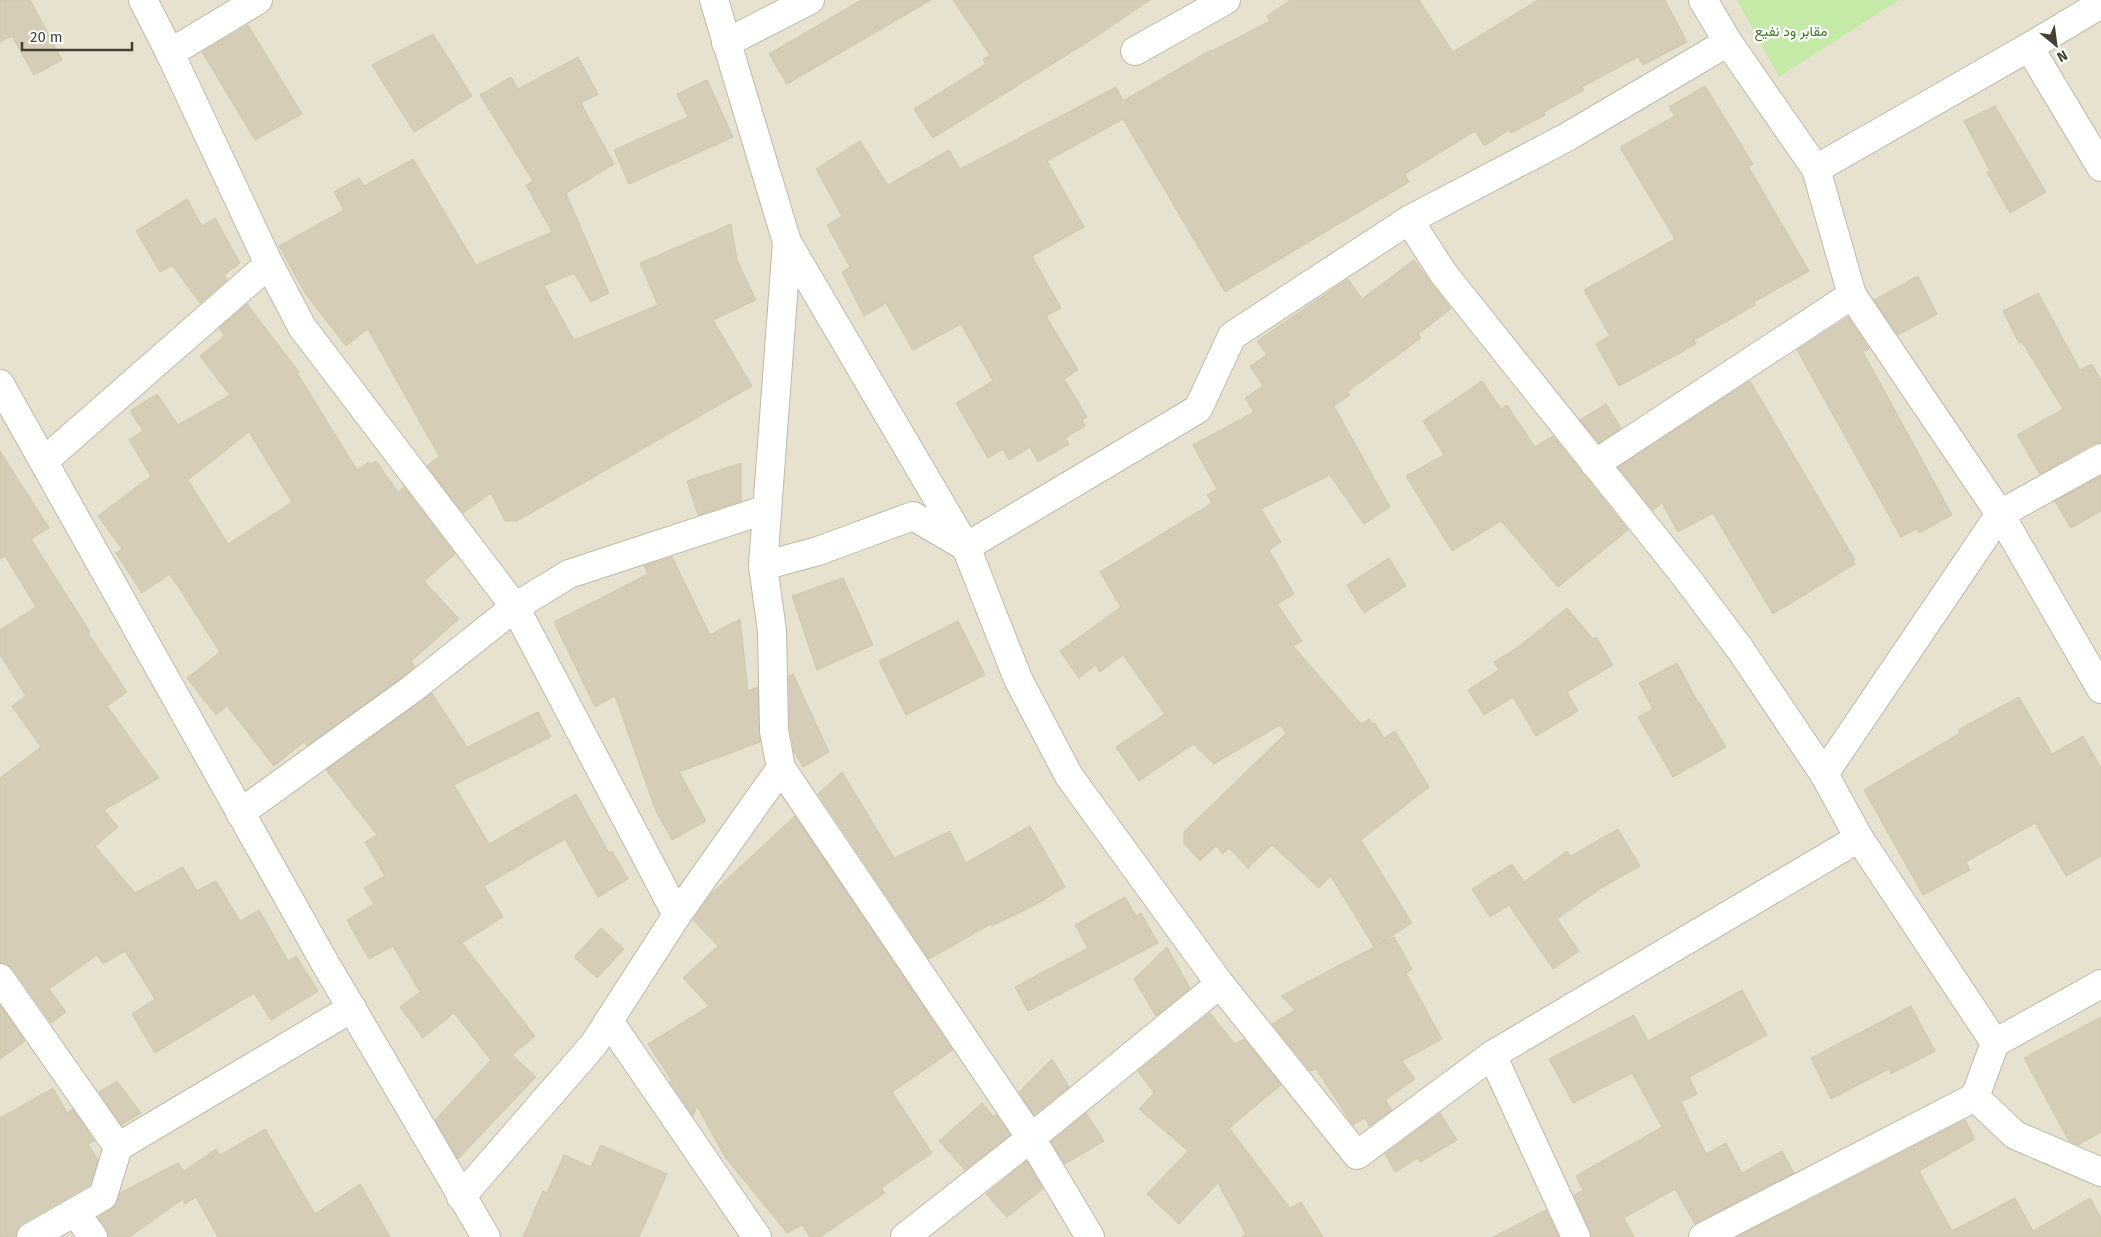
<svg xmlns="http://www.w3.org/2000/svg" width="2101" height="1237" font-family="'Fira Sans',Vazirmatn,sans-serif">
<rect width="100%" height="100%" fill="#f3f0e3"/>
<rect fill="#e7e2d0" x="0" y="0" width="2101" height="1237"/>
<polygon fill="#c5eaa8" points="1737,0 1899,0 1779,77"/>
<g fill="#d5cdb8" stroke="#d0c6aa" fill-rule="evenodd">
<polygon points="0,0 30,0 62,60 34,75 12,36 0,42"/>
<polygon points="861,0 931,0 787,84 769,54"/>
<polygon points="953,0 1150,0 1091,40 933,138 914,109 986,64 983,59 990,55"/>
<polygon points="1291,0 1419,0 1453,52 1538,0 1665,0 1687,42 1643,65 1638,57 1582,87 1584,90 1544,112 1545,115 1511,133 1509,130 1484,146 1475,131 1405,174 1409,182 1225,292 1123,119 1047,161 1084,227 1032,256 1061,308 1046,316 1078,370 1064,379 1087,417 1082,420 1085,426 1065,438 1069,444 1038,462 1030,447 1009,460 1003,449 988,458 956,403 993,381 961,324 913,350 886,303 864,316 842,272 850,267 827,225 842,216 816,169 860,141 888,185 949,150 960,169 1116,87 1123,101 1211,50 1212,51 1270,21 1267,16"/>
<polygon points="248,25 302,114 255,140 202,52"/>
<polygon points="433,34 472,96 414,132 372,65"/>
<polygon points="578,57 598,94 581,103 614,164 566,193 609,293 591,302 574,273 544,286 574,340 658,305 640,263 731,224 737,258 736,258 756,300 713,320 752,386 517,521 505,521 491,493 463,513 427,466 439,456 368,329 346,346 305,293 279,246 344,210 334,192 359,178 364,186 413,159 476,265 552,232 526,185 533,181 480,95 511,77 518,89"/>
<polygon points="707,80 733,137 629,184 614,150 688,117 677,94"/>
<polygon points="1705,86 1753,164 1748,166 1809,271 1754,302 1755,305 1694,340 1696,344 1619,386 1596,344 1610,336 1584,290 1675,239 1620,147 1675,116 1669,107"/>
<polygon points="1995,106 2046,192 2010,213 1987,172 1990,171 1964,121"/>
<polygon points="187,199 202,226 215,218 240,263 224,275 227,280 200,303 172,265 160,272 136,231"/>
<polygon points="1414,260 1451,309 1418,334 1421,338 1347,392 1350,395 1334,406 1390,507 1364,524 1330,475 1261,509 1281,542 1269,550 1294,594 1277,604 1302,641 1293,646 1361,724 1369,719 1373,724 1375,723 1384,738 1395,731 1429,787 1361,840 1412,923 1379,944 1394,937 1412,969 1406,973 1442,1039 1402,1061 1415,1079 1385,1100 1392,1110 1369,1126 1365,1118 1353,1125 1316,1069 1310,1071 1272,1024 1295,1010 1281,996 1374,947 1331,876 1319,888 1272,845 1248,868 1229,848 1223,854 1216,846 1200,861 1184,843 1184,832 1286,733 1280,725 1214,764 1193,744 1139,781 1116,747 1165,714 1123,655 1100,672 1096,665 1079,678 1060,651 1121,607 1100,572 1212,503 1207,495 1217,489 1193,445 1254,412 1245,398 1263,386 1250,366 1267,355 1257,341 1348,279 1362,299"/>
<polygon points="1918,276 1937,314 1898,335 1874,300"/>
<polygon points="2038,293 2080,370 2092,364 2101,380 2101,442 2093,444 2040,474 2017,435 2063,409 2022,342 2019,343 2003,311"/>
<path d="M247,304L299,372L297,373L357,470L369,462L371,464L376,461L398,492L404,487L455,554L424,581L459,619L411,661L415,667L403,677L307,746L304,742L274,766L227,706L216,715L187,678L220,652L170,574L142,593L116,553L122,549L98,516L151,476L129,440L143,431L130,411L157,394L178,425L230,395L200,356L221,339L224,335L219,328ZM249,432L292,502L228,544L188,480Z"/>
<polygon points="1848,317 1869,349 1863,352 1952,515 1919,533 1917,529 1901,537 1797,350"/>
<polygon points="1482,381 1501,409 1507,405 1535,447 1553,436 1628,530 1558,587 1501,521 1452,551 1406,476 1444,455 1423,421"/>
<polygon points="1750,381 1855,560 1853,561 1855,564 1773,614 1713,513 1678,532 1662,503 1653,510 1618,467"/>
<polygon points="1606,404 1621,428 1599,443 1580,420"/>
<polygon points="0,451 49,528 31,539 90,632 88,633 127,692 107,706 159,778 104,810 118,827 95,846 135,893 183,867 197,891 216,881 240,921 259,910 288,961 296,956 318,991 271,1020 254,993 155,1053 132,1014 155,999 125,951 103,964 97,955 49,989 66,1012 51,1023 13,969 7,964 0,963 0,778 41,747 12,706 26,696 0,655 0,630 36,607 5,556 0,559"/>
<polygon points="741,463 741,501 698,515 687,481"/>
<polygon points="2101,476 2101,511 2071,528 2055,501"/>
<polygon points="672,557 710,635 740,619 748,691 758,687 760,742 679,772 706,821 672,840 656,811 615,696 595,707 554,622 648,574 644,566"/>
<polygon points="1389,558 1406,586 1364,613 1347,585"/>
<polygon points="843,578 873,645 817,670 792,596"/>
<polygon points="1567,608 1593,639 1596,637 1613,665 1567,692 1578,711 1536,736 1513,697 1484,715 1468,690 1499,670 1494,662 1518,647"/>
<polygon points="958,621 985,675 906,715 879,661"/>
<polygon points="1677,663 1698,703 1699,702 1726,747 1673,777 1638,717 1653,709 1639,683"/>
<polygon points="793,674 829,752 803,767 794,751 790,729 789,676"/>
<polygon points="432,693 467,747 538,712 551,737 454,785 489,844 576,794 609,853 612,851 628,879 598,897 565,839 484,886 503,917 462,943 535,1036 512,1055 536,1077 458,1159 435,1120 491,1060 454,1013 423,1038 400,1007 420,992 393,946 369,959 347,920 374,904 364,888 385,876 365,842 377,835 326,770"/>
<polygon points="2019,697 2052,754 2083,736 2101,768 2101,856 2066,876 2035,823 1966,862 1970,870 1923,895 1864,790 1960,733 1958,730"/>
<polygon points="842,772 894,858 950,831 966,863 1030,826 1065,887 1035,905 992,926 991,924 929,959 818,794"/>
<polygon points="795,816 953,1050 892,1092 932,1153 881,1188 885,1193 820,1237 810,1237 802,1225 787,1233 725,1157 697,1106 693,1116 670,1082 672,1081 648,1044 709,1006 683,978 718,946 693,920 711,894"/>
<polygon points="1618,829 1640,866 1601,888 1557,919 1579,951 1553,969 1509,905 1490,917 1472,889 1512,864 1524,882 1567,851 1571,856"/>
<polygon points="1125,897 1136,916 1141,913 1158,943 1028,1011 1015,987 1088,948 1075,925"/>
<polygon points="601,928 624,949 597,978 574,957"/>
<polygon points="1167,947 1190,988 1156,1016 1134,979"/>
<polygon points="1742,990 1767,1035 1689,1077 1697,1094 1681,1102 1706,1154 1726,1143 1742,1173 1782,1151 1794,1173 1695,1224 1675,1189 1624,1218 1634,1237 1591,1237 1574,1195 1583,1190 1576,1176 1662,1127 1632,1073 1573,1103 1549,1059 1634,1015 1648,1041"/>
<polygon points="0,1005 25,1041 0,1059"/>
<polygon points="1911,1006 1935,1051 1891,1074 1889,1069 1831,1099 1811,1058"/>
<polygon points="1210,1013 1235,1044 1244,1039 1281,1085 1229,1128 1290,1208 1301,1202 1323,1237 1242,1237 1246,1234 1218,1183 1179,1224 1147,1194 1188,1151 1139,1109 1154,1093 1138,1071"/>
<polygon points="2101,1017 2101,1132 2078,1145 2069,1141 2024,1058"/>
<polygon points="1052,1059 1069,1087 1034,1115 1019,1092"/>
<polygon points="117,1081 141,1113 121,1125 99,1092"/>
<polygon points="53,1088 67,1113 73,1109 94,1141 88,1144 98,1160 90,1185 23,1223 17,1230 15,1237 0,1237 0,1118"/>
<polygon points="982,1103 994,1117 996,1114 1010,1135 965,1170 939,1141"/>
<polygon points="1086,1113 1104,1141 1065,1164 1051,1142"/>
<polygon points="1440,1113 1457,1140 1420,1162 1418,1158 1395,1172 1385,1154"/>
<polygon points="1965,1120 1975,1139 1919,1171 1952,1231 2015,1198 2033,1231 2090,1198 2101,1218 2101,1237 1737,1237"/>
<polygon points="265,1129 315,1214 360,1184 390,1237 218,1237 196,1197 185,1204 183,1199 129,1237 108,1237 106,1228 98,1217 111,1209 120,1193 178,1163 184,1171 216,1149 220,1155"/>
<polygon points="601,1145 667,1174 639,1237 523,1237 543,1191 547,1193 564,1155 591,1167"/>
<polygon points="1027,1161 1043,1189 1007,1217 986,1194"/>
<polygon points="1546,1210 1559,1237 1493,1237"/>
</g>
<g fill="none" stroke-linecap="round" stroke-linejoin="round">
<g stroke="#bfb9a5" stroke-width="30">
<g id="street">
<polyline points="143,0 170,53 269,264 302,327 515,607 677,915"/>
<polyline points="714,0 787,242 966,547 1018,679 1069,776 1220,984 1357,1155 1492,1055 1859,838"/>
<polyline points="1703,0 1728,42 1816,169 1852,295 2000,514 2101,689"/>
<polyline points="726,43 810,0"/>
<polyline points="2029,47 2101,4"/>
<polyline points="1135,51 1226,0"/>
<polyline points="170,53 258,0"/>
<polyline points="1816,169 2029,47 2101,167"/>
<polyline points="1409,220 1443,273 1686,577 1740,649 1824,774 1859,838 1995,1043 1975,1097 2015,1135 2101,1172"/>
<polyline points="0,384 325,963 486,1237"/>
<polyline points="44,461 269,264"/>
<polyline points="1595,464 1852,295"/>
<polyline points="763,566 787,242"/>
<polyline points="1824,774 2000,514 2101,458"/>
<polyline points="240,813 412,689 515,607 569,574 767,509"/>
<polyline points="0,978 118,1147"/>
<polyline points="609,1021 757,1237"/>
<polyline points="1995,1043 2101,984"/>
<polyline points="1492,1055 1576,1237"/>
<polyline points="461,1197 594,1044 677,915 781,768"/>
<polyline points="75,1212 93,1237"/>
<polyline points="31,1237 103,1196 118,1147 352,1008"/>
<polyline points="905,1237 1031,1138 1220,984"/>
<polyline points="1090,1237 1031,1138 781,768 774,731 772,631 763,566 818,551 913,516 966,547 1198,409 1232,336 1409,220 1567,137 1728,42"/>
<polyline points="1703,1237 1975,1097"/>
</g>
</g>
<use href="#street" stroke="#fff" stroke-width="28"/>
</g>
<g text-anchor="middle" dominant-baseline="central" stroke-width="4.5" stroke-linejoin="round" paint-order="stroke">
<g font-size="14" fill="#3a7a23" stroke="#fff">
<text x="1791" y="31">مقابر ود نفيع</text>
</g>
</g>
<g transform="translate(2056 45) rotate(151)" stroke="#ffffff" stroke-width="4" paint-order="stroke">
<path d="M0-4L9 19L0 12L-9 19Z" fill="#454033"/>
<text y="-8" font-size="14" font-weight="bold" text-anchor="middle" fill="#454033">N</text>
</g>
<path d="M22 42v8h110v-8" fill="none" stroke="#454033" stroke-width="2.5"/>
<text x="30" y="42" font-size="15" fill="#454033" stroke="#ffffff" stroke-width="4" paint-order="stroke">20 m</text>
</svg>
